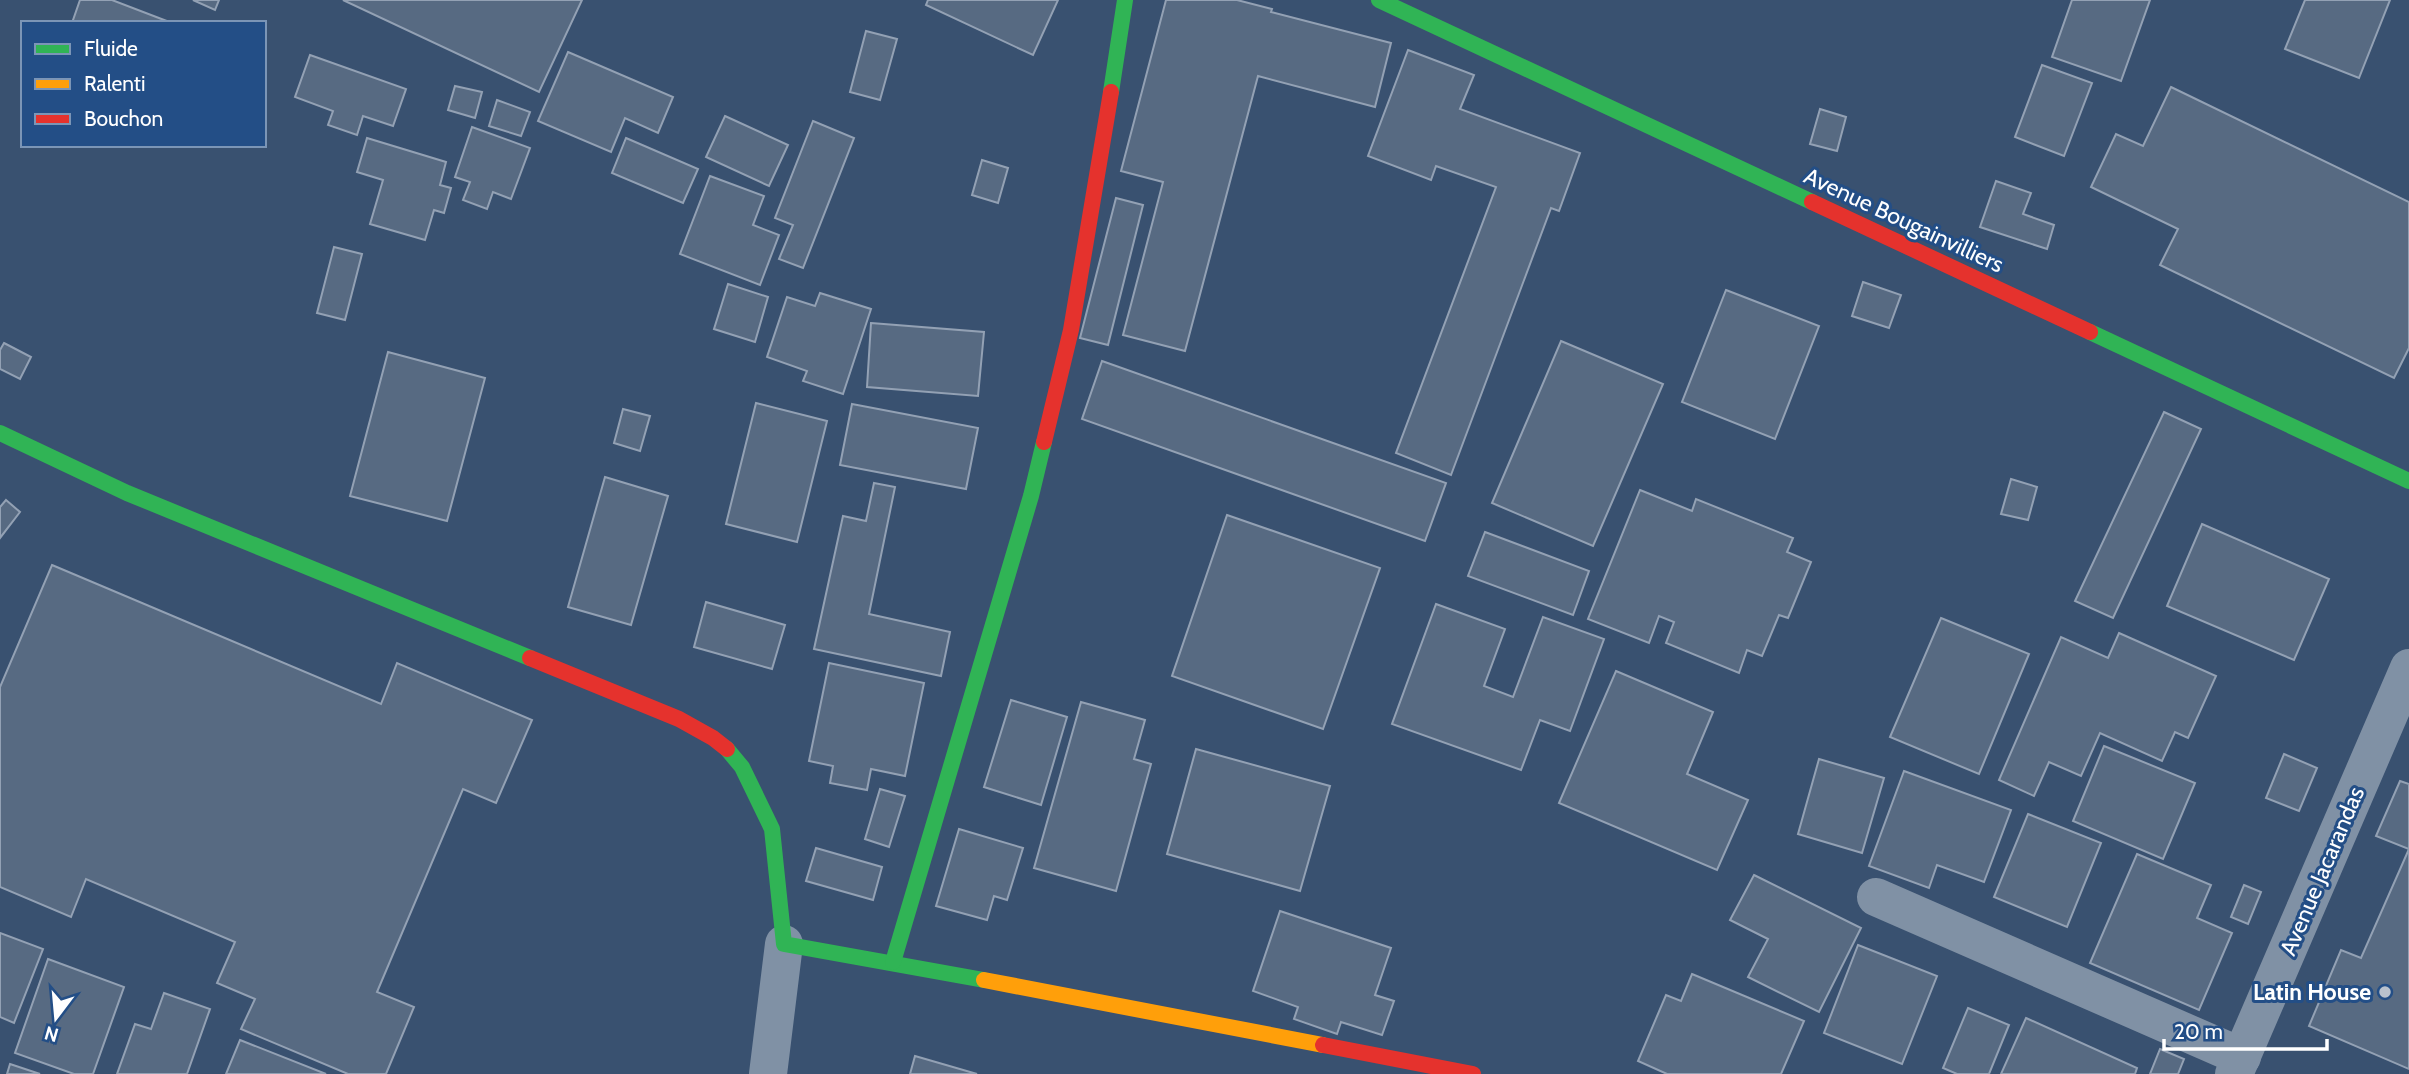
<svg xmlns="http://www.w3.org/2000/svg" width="2409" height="1074" font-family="Cabin,sans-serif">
<rect width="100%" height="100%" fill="#395170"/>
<g fill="#576a82" stroke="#93a1b4" stroke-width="2">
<polygon points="80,0 112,0 172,23 72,23"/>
<polygon points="193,0 219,0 215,10"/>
<polygon points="343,0 582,0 539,92"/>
<polygon points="928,0 1058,0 1033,55 926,5"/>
<polygon points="1166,0 1237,0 1272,9 1271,12 1391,43 1375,107 1258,76 1185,351 1123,335 1163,182 1121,171"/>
<polygon points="2072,0 2150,0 2121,81 2052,57"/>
<polygon points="2305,0 2390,0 2359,78 2285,49"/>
<polygon points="866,31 897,39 880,100 850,92"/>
<polygon points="1408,50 1474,75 1460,109 1580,153 1559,211 1551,208 1451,475 1396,453 1496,187 1436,166 1431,180 1368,156"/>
<polygon points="568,52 673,97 658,133 625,118 611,152 538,121"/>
<polygon points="310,55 406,89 393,126 363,116 357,135 328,125 333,111 295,97"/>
<polygon points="2042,65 2092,83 2064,156 2015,137"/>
<polygon points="455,86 482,92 475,118 448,110"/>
<polygon points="2171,87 2409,202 2409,348 2394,378 2160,265 2178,229 2091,187 2116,134 2143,146"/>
<polygon points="497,100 530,112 521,136 489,126"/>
<polygon points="1820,109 1846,117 1837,151 1810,144"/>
<polygon points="725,116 788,145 769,186 706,157"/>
<polygon points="813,121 854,138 803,268 779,259 793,225 775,218"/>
<polygon points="472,127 530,148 511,199 493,192 487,209 463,200 470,182 455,177"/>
<polygon points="367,138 446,162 440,185 451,188 444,213 434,210 425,240 370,224 383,180 357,172"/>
<polygon points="626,138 698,169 683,203 612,173"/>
<polygon points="982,160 1008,168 998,203 972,195"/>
<polygon points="710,176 764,196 753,225 779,235 760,285 680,254"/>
<polygon points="1996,181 2031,193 2023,214 2054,225 2047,249 1980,227"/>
<polygon points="1116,198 1143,205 1108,345 1080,338"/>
<polygon points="334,247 362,254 345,320 317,313"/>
<polygon points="1863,282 1901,295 1889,328 1852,316"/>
<polygon points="728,284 768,297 755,342 714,329"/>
<polygon points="1726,290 1819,326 1775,439 1682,402"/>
<polygon points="820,293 871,309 843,394 803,381 807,371 767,357 787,297 815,306"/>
<polygon points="871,323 984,332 978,396 867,387"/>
<polygon points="1561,341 1663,384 1593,546 1492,503"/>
<polygon points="4,343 31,357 20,379 0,369 0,350"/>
<polygon points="388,352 485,378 447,521 350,496"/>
<polygon points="1102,361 1446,483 1425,541 1082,419"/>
<polygon points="756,403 827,421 797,542 726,524"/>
<polygon points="852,404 978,428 966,489 840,465"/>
<polygon points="623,409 650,416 640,451 614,443"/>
<polygon points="2164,412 2201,429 2113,618 2075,601"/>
<polygon points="605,477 668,496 631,625 568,607"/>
<polygon points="2011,479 2037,487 2028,520 2001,514"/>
<polygon points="874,483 895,487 869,614 950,632 941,676 814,649 843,516 866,521"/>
<polygon points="1640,490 1692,511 1696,499 1793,538 1787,552 1811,562 1788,618 1779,615 1762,656 1747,650 1739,673 1666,643 1674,622 1659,616 1649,643 1588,619"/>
<polygon points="6,500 20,512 0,538 0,507"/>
<polygon points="1227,515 1380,568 1323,729 1172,676"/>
<polygon points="2202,524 2329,579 2294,660 2167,606"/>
<polygon points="1485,532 1589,571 1573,615 1468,576"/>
<polygon points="52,565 381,704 397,663 532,720 496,803 463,789 377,992 414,1007 386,1074 348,1074 241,1029 255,999 217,983 235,942 86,879 71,917 0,887 0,687"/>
<polygon points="706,602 785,625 772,669 694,647"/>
<polygon points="1436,604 1505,629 1484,686 1513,697 1543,617 1604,639 1570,731 1540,720 1521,770 1392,724"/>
<polygon points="1941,618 2029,654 1979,774 1890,737"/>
<polygon points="2119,633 2216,676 2188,738 2175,732 2162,761 2100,733 2081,776 2049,762 2034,796 1999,780 2061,637 2108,658"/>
<polygon points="829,663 924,683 905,776 871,769 867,790 830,783 833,766 809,761"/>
<polygon points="1616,671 1713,712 1687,774 1748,800 1717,870 1559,803"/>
<polygon points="1011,700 1067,717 1041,805 984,787"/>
<polygon points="1081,702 1145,720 1134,759 1151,764 1116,891 1034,868"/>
<polygon points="2104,746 2195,783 2163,859 2073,821"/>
<polygon points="1196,749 1330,786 1300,891 1167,854"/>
<polygon points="2284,754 2317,768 2299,811 2266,798"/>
<polygon points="1819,759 1884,778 1862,853 1798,834"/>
<polygon points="1904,771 2011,810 1984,882 1937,865 1929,888 1869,866"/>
<polygon points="2400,781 2409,784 2409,1069 2309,1026 2341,950 2361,958 2409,849 2376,836"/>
<polygon points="880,789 905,796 889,847 865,839"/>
<polygon points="2028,814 2101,843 2067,927 1994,897"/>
<polygon points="959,829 1023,848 1007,900 994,896 987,920 936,906"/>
<polygon points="816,848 882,867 873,900 806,881"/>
<polygon points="2137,854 2211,885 2197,918 2232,933 2199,1010 2090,963"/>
<polygon points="1754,875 1861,928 1819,1012 1748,977 1768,939 1730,920"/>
<polygon points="2244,885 2261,892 2248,924 2231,917"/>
<polygon points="1280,911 1391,948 1375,995 1394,1001 1382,1035 1341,1022 1337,1034 1294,1019 1298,1007 1253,991"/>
<polygon points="0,933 43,949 14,1023 0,1017"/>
<polygon points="1858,945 1937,976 1902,1064 1824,1033"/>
<polygon points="48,959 124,987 93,1074 74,1074 15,1053"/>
<polygon points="1692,974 1804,1021 1781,1074 1667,1074 1638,1061 1666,995 1681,1001"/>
<polygon points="164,993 210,1009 187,1074 117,1074 135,1024 151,1029"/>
<polygon points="1968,1008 2009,1025 1989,1074 1957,1074 1943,1068"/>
<polygon points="2026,1018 2137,1068 2135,1074 2001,1074"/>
<polygon points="240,1040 326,1074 226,1074"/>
<polygon points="2160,1049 2184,1059 2178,1074 2150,1074"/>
<polygon points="915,1056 977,1074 910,1074"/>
<polygon points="10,1064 40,1074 7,1074"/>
</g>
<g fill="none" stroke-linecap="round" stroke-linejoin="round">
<g stroke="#8091a5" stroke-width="38">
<polyline points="1876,897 2242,1057"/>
<polyline points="768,1074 784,944"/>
<polyline points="2234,1074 2409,668"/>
</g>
<g stroke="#30b455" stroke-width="16">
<polyline points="1379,0 1812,202"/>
<polyline points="1111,92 1125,0"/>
<polyline points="2090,332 2409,481"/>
<polyline points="0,433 127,493 530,658"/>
<polyline points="727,749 742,767 772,829 784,944 984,980"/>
<polyline points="893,962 1031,496 1044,442"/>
</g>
<polyline stroke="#ff9f0a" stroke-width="16" points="984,980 1323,1045"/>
<g stroke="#e5322d" stroke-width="16">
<polyline points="1812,202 2090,332"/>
<polyline points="1044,442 1071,330 1111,92"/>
<polyline points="530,658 679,719 713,738 727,749"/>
<polyline points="1323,1045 1473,1074"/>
</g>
</g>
<circle fill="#bac2cd" stroke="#234e86" stroke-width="2.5" cx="2385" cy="992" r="7"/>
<g text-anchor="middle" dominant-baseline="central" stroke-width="6" stroke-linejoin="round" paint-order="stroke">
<g font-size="23" fill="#fff" stroke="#234e86">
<text transform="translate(1904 220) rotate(25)">Avenue Bougainvilliers</text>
<text transform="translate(2322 871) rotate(-67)">Avenue Jacarandas</text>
</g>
<g font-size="23" font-weight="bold" fill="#fff" stroke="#234e86" text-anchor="end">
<text x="2371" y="992">Latin House</text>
</g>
</g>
<rect x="21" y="21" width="245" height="126" fill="#234e86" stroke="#7b95b6" stroke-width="2"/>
<rect x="35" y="44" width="35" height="10" fill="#30b455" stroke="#7b95b6" stroke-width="2"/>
<text x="84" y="56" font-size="21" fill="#ffffff">Fluide</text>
<rect x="35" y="79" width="35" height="10" fill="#ff9f0a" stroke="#7b95b6" stroke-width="2"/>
<text x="84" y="91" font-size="21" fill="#ffffff">Ralenti</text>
<rect x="35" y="114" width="35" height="10" fill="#e5322d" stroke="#7b95b6" stroke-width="2"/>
<text x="84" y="126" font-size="21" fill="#ffffff">Bouchon</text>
<g transform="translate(56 1018) rotate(196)" stroke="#234e86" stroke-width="5" paint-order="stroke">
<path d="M0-5L12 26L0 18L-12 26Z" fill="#ffffff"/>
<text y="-10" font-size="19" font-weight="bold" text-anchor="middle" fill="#ffffff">N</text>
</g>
<path d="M2164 1039v10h163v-10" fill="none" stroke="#ffffff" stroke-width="3.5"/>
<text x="2174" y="1039" font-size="21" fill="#ffffff" stroke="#234e86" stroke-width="5" paint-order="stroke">20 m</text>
</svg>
